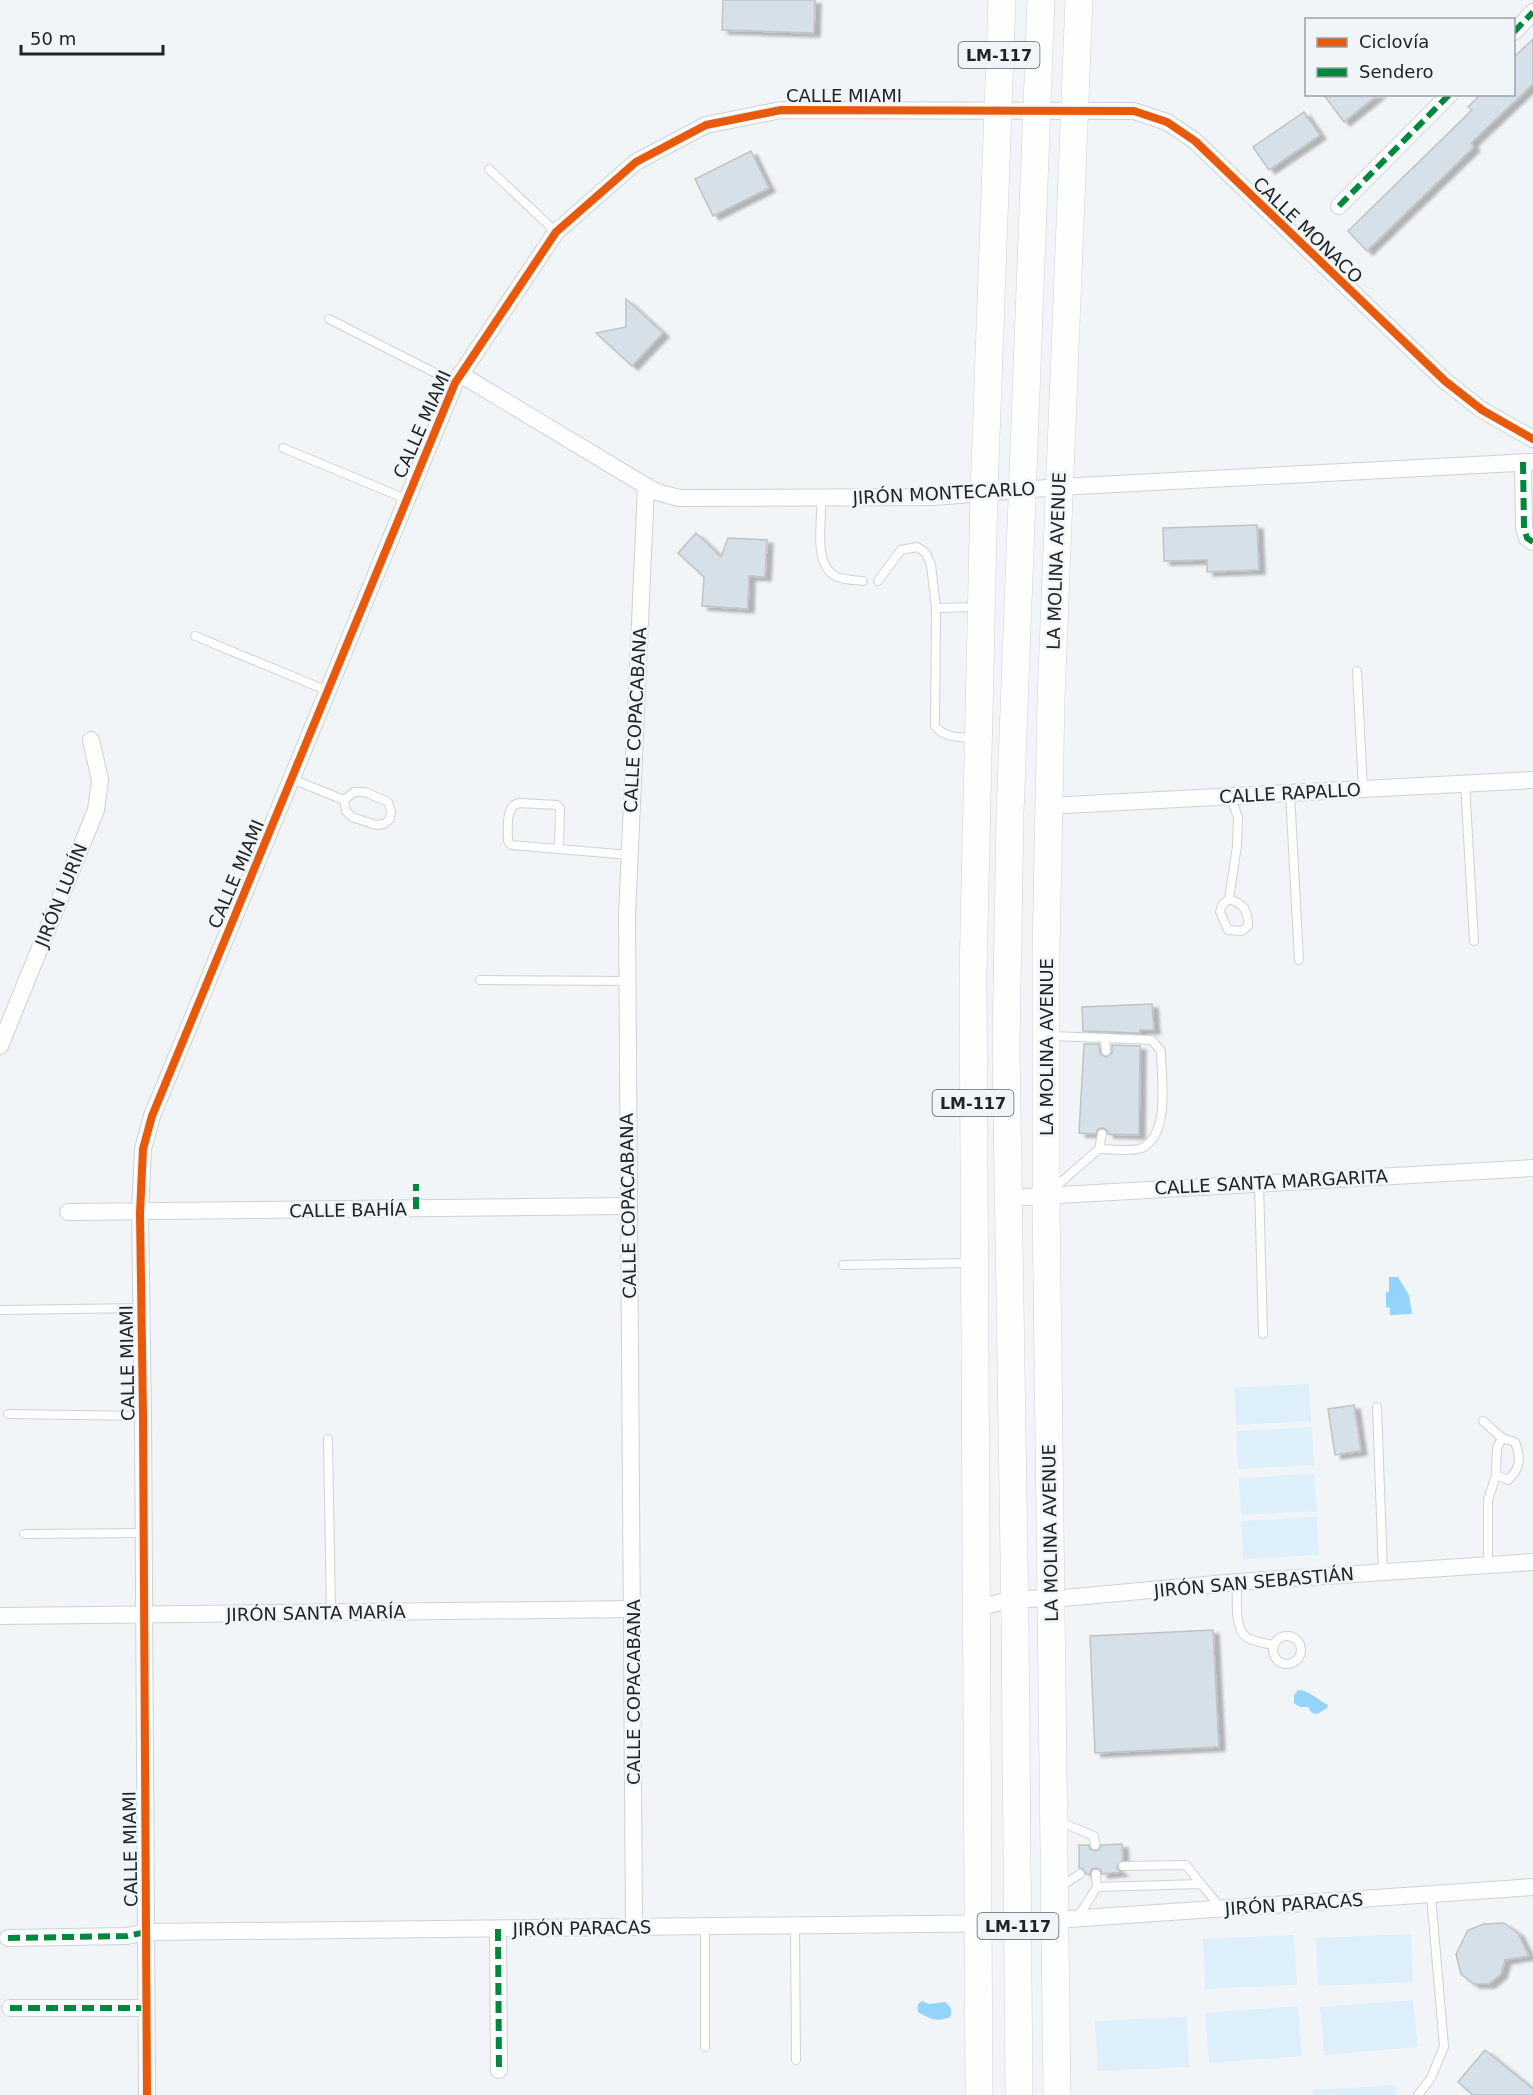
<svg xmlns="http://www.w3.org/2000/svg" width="1533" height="2095" font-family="'DejaVu Sans',sans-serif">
<defs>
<filter id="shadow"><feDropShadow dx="6" dy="4" stdDeviation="1.5" flood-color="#0004"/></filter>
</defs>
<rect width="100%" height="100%" fill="#f2f5f7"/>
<g fill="#ddeffb">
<polygon points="1309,1384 1311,1421 1236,1425 1234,1388"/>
<polygon points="1312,1427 1314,1465 1238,1469 1236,1431"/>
<polygon points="1314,1474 1317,1511 1241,1515 1239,1478"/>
<polygon points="1317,1517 1319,1555 1243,1559 1241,1521"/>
<polygon points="1411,1934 1413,1982 1318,1986 1316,1938"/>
<polygon points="1294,1935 1297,1985 1205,1989 1203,1939"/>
<polygon points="1413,2000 1418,2047 1324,2055 1320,2007"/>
<polygon points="1298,2006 1302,2056 1209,2063 1205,2013"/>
<polygon points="1187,2017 1189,2067 1098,2071 1095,2021"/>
<polygon points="1396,2085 1396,2095 1314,2095 1313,2090"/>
</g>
<g fill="#94d3fa">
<polygon points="1389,1277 1398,1277 1409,1295 1412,1314 1390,1315 1390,1308 1386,1307 1386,1292 1389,1292"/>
<path d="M1298,1690C1309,1690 1319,1701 1328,1705L1327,1708L1317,1714L1312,1713L1308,1707H1300L1294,1703V1695Z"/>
<path d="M922,2001L929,2004L945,2002C951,2007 953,2010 950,2017C934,2023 930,2018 918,2012V2004Z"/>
</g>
<g fill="#d5e0e8" stroke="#c0c2c4" stroke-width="1.5" filter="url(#shadow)">
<polygon points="723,0 815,0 814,33 722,30"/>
<polygon points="1533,39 1533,84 1471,143 1474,147 1367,251 1348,231 1472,110 1468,107 1481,94 1514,94 1514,57"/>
<polygon points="1323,94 1379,94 1344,122"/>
<polygon points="1304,112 1320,135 1269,170 1253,147"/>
<polygon points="751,151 769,188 713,216 695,179"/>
<polygon points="626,299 663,333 632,366 596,333 626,327"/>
<polygon points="1257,525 1259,570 1207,572 1207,560 1164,561 1163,528"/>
<polygon points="696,533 721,557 728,538 767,540 765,577 749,576 748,609 702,606 704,577 678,553"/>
<polygon points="1152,1004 1154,1030 1140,1030 1140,1033 1083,1031 1082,1007"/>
<polygon points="1084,1044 1099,1044 1100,1054 1106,1057 1112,1053 1112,1045 1140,1046 1139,1135 1108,1134 1107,1130 1103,1128 1098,1129 1096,1134 1079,1133"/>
<polygon points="1354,1405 1361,1451 1335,1455 1328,1409"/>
<polygon points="1213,1630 1219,1747 1095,1753 1090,1636"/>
<polygon points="1122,1844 1123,1860 1117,1866 1118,1870 1122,1872 1102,1874 1101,1870 1096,1868 1092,1869 1090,1874 1086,1874 1083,1869 1079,1868 1079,1845 1089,1845 1090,1849 1095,1851 1099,1850 1101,1845"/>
<polygon points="1504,1923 1518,1933 1529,1956 1505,1960 1501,1974 1489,1984 1474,1984 1461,1974 1456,1954 1468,1930 1484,1924"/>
<polygon points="1485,2050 1533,2089 1533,2095 1473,2095 1458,2082"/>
</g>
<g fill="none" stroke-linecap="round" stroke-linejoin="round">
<g stroke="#cfd2d3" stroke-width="10">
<g id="lane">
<polyline points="489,169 556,232"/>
<polyline points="329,319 455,383"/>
<polyline points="283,448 406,499"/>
<path d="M821,498C823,521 812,562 835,576C842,580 855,580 863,581"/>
<polyline points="878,581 901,550 917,547 926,553 931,565 936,608 979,607"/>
<path d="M936,608L935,726C944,738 959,737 974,738"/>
<polyline points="195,636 328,691"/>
<polyline points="1357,671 1363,789"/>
<polyline points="292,779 344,800 346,811 352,817 376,825 384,824 390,819 391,811 388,802 365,792 354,792 344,800"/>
<polyline points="1465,783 1474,941"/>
<polyline points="1290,793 1299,960"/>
<path d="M559,848L560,808L557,805L519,803C505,806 508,829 508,841L511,845L630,855"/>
<path d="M1229,899C1244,904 1248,910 1248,926L1242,931L1228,930L1220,912L1222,905L1229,899L1237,846L1238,817L1230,796"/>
<polyline points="480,980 628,981"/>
<polyline points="1050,1036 1105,1038 1106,1051"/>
<path d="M1099,1149C1110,1149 1134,1152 1142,1148C1171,1133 1161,1078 1161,1051L1152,1040L1105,1038"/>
<polyline points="1259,1183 1263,1334"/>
<polyline points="1053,1189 1099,1149 1102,1134"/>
<polyline points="843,1265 970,1263"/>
<polyline points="1,1310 142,1308"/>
<polyline points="1377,1407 1383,1572"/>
<polyline points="8,1414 143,1416"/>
<path d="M1483,1421L1502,1438L1515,1442C1521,1458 1521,1468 1508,1480L1496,1475L1497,1448L1502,1438"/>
<polyline points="328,1439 331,1613"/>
<polyline points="24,1534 144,1533"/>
<polyline points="1488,1565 1488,1500 1496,1475"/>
<path d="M1237,1582C1237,1596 1234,1628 1246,1637C1253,1642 1265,1643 1273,1645"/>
<circle cx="1287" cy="1650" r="14"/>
<polyline points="1058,1821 1094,1836 1095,1845"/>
<polyline points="1123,1866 1186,1865 1201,1884"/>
<polyline points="1096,1874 1097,1887 1201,1884 1222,1909"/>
<polyline points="1060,1887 1080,1874"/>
<polyline points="1078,1917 1097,1887"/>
<polyline points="795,1925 796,2060"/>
<polyline points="705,1926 705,2047"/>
<polyline points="1418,2095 1431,2078 1444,2047 1431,1895"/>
</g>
</g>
<g stroke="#cfd2d3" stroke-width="18">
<g id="street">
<polyline points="1514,32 1533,12"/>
<polyline points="1339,206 1450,94"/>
<polyline points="460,374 646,486 657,492 679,498 934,497 1059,487 1533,462"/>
<polyline points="1523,462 1524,528 1527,538 1533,542"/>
<polyline points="1048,806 1533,780"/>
<polyline points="0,1046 96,810 100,780 91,740"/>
<polyline points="1009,1198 1533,1168"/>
<polyline points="68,1212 628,1206"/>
<polyline points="976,1608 1015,1599 1064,1598 1237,1582 1533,1562"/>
<polyline points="0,1616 633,1609"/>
<polyline points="1055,1920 1533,1887"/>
<polyline points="634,1927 627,916 646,486"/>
<polyline points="498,1929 499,2070"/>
<polyline points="8,1938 127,1936 146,1932 1018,1923"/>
<polyline points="10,2008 146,2008"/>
<polyline points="147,2095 143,1416 140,1213 143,1149 152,1116 455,383 556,232 636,162 706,125 781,110 1134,111 1167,122 1195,141 1445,381 1482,410 1533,439"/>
</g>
</g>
<g stroke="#cfd2d3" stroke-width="28">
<g id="primary">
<polyline points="979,2095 973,975 984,493 1002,0"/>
<polyline points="1019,2095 1015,1619 1006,1047 1010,814 1041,0"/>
<polyline points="1057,2095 1046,1196 1046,955 1051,699 1079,0"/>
</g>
</g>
<use href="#lane" stroke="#fdfefe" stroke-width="8"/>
<use href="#street" stroke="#fdfefe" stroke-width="16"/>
<use href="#primary" stroke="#fdfefe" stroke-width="27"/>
<g stroke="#00873e" stroke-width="6" stroke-dasharray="12 6" stroke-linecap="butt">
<polyline points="1514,32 1533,12"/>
<polyline points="1339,206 1450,94"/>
<polyline points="1523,462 1524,528 1527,538 1533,542"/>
<polyline points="416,1209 416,1184"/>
<polyline points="498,1929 499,2070"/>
<polyline points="8,1938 127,1936 146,1932"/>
<polyline points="10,2008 146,2008"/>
</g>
<g stroke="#f0f5f9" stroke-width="11">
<polyline id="cycleway" points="147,2095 143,1416 140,1213 143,1149 152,1116 455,383 556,232 636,162 706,125 781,110 1134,111 1167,122 1195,141 1445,381 1482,410 1533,439"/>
</g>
<use href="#cycleway" stroke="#e8590c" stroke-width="8"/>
</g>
<g text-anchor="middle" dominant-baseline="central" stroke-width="5" stroke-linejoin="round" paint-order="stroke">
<g fill="#f0f5f9" stroke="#5f6264" stroke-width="1.5">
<rect x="958.5" y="42" width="81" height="26" rx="4.5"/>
<rect x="932.5" y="1090" width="81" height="26" rx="4.5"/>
<rect x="977.5" y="1913" width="81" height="26" rx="4.5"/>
</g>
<g font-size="16" font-weight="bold" fill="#212324">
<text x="999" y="55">LM-117</text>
<text x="973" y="1103">LM-117</text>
<text x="1018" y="1926">LM-117</text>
</g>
<g font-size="18" fill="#212324" stroke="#f0f5f9">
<text x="844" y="95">CALLE MIAMI</text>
<text transform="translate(1308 230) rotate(44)">CALLE MONACO</text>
<text transform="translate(422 424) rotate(-66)">CALLE MIAMI</text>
<text transform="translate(944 493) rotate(-3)">JIRÓN MONTECARLO</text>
<text transform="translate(1056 561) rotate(-88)">LA MOLINA AVENUE</text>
<text transform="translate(635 720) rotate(-87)">CALLE COPACABANA</text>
<text transform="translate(1290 793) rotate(-3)">CALLE RAPALLO</text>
<text transform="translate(236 874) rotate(-67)">CALLE MIAMI</text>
<text transform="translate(61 895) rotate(-68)">JIRÓN LURÍN</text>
<text transform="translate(1046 1047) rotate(-90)">LA MOLINA AVENUE</text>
<text transform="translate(1271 1182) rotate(-3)">CALLE SANTA MARGARITA</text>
<text transform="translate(628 1206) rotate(-91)">CALLE COPACABANA</text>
<text transform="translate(348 1210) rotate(-1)">CALLE BAHÍA</text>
<text transform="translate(127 1363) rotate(-91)">CALLE MIAMI</text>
<text transform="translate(1050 1533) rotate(-91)">LA MOLINA AVENUE</text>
<text transform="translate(1254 1582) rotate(-5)">JIRÓN SAN SEBASTIÁN</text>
<text transform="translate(316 1613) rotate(-1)">JIRÓN SANTA MARÍA</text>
<text transform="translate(633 1692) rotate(-90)">CALLE COPACABANA</text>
<text transform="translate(130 1849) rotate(-91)">CALLE MIAMI</text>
<text transform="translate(1294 1904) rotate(-4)">JIRÓN PARACAS</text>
<text transform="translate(582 1928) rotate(-1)">JIRÓN PARACAS</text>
</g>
</g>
<rect x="1305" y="18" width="210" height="78" fill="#f0f5f9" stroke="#9da1a4" stroke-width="1.5"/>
<rect x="1317" y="38" width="30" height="9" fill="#e8590c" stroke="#9da1a4" stroke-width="1.5"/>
<text x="1359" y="48" font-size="18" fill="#212324">Ciclovía</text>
<rect x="1317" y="68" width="30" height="9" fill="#00873e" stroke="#9da1a4" stroke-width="1.5"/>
<text x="1359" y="78" font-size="18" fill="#212324">Sendero</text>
<path d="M21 45v9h142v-9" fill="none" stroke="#212324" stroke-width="3"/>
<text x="30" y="45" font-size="18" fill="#212324" stroke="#f0f5f9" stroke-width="4.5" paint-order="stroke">50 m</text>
</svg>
